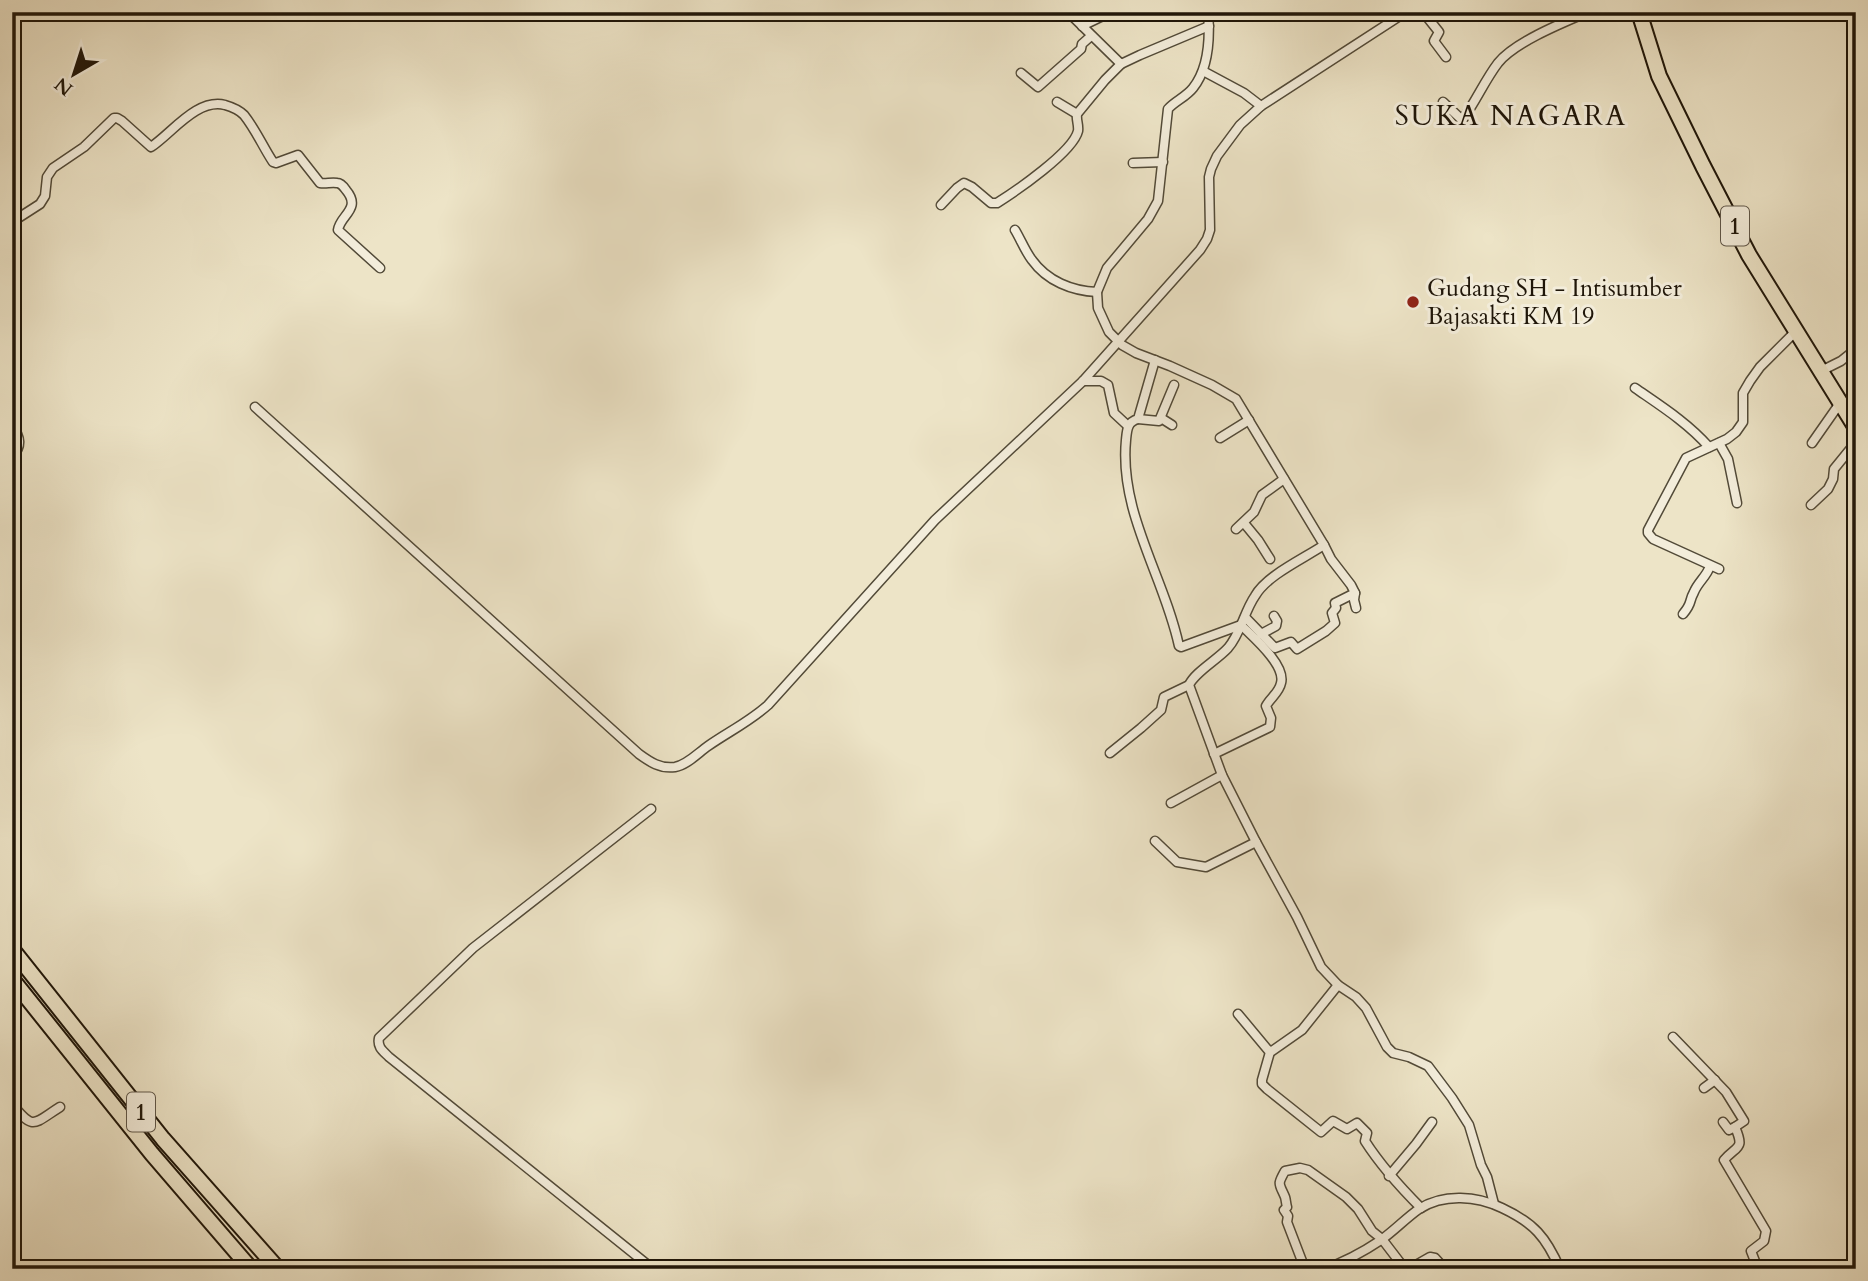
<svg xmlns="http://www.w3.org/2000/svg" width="1868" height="1281" font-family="Cardo,serif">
<rect width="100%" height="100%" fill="#ede4c7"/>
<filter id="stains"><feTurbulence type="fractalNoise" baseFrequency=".00286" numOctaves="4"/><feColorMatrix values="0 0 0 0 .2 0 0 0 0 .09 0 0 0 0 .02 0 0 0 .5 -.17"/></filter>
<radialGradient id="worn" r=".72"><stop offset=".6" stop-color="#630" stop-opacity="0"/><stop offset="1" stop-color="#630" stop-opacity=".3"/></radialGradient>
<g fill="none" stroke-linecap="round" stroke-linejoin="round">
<g stroke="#524a38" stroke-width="11">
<g id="street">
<polyline points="1068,12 1121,64 1140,55 1209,26"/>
<path d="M1208,12C1210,36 1209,68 1193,88C1186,97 1175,101 1168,109L1158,201L1148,219L1107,268L1097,292L1098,308L1109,332L1122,345L1136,353L1170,366L1212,385L1236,399L1324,545C1303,559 1267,575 1255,596C1244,612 1241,633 1228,648C1217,660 1195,672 1189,685L1222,775L1256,842L1297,917L1321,967L1338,985L1356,997L1366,1008L1387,1047L1393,1053L1409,1057L1428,1066L1452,1098L1469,1125L1481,1165L1487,1177L1494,1204"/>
<polyline points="1423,12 1439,32 1434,41 1446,57"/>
<polyline points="1082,26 1111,12"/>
<polyline points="1203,71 1244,93 1261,106"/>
<polyline points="1021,73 1038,87 1081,49 1082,44 1091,36"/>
<polyline points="1057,102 1077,114"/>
<path d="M1443,102L1461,119H1463C1476,101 1485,80 1498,63C1515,42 1562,23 1588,12"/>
<polyline points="1133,163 1163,162"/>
<path d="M941,205L957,188L964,183L972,187L991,203H997C1016,191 1073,152 1078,131C1079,125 1076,120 1077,114L1105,80L1121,64"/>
<path d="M12,222L40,204L45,196L47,177L53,168L84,147L114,118H117L122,121L151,147C172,133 197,98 225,105C232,107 239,110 244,115C256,130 263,147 273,162L276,163L298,155L320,183C326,184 331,182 337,183C340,183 344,187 346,190C362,209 340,215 338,230L380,268"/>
<path d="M1015,230C1021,240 1025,251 1032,260C1047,281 1072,291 1097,292"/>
<path d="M1155,360L1138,419C1127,422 1127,430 1126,440C1119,513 1164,576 1179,646L1181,647L1241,625C1253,637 1286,665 1281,683C1279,693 1270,698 1266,706L1271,718L1270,727L1214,754"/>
<polyline points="1821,371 1841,361 1856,349"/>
<polyline points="1083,381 1101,381 1108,385 1114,413 1128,426"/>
<path d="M1635,388C1661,406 1688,423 1709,447"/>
<path d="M255,407L639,754C650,762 660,769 675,767C687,765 698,753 708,746C728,732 749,722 768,705L935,520L1083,381L1200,250L1207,239L1210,230L1209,177L1211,169L1217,156L1240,125L1261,106L1406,12"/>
<polyline points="1161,418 1172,425"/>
<polyline points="1138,419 1159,421 1174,385"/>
<path d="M12,425C21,438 22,446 12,458"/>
<polyline points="1220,438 1249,420"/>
<polyline points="1719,443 1728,459 1737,503"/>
<polyline points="1812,443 1840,403"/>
<polyline points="1811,505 1828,489 1833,479 1834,469 1856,442"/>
<polyline points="1244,523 1258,540 1270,559"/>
<polyline points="1236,529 1254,512 1262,495 1284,479"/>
<polyline points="1324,545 1331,559 1351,585 1355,593 1354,600 1356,608"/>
<polyline points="1719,569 1653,539 1648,533 1648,530 1686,458 1727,439 1736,432 1743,422 1743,393 1750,381 1760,367 1796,331"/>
<path d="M1683,614C1693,602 1688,603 1694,592C1698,582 1707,576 1710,566"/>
<polyline points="1245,617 1275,648 1291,642 1297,649 1326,631 1335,623 1332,613 1336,608 1335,603 1355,593"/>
<polyline points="1261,634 1276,626 1277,621 1274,616"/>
<polyline points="1110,753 1141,728 1161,710 1164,697 1189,685"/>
<polyline points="1171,803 1222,775"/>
<path d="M651,809L473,948L379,1038C377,1047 383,1051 389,1057L653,1269"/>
<polyline points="1155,841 1177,862 1206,867 1256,842"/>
<polyline points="1238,1014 1268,1050 1272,1051 1302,1030 1338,985"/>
<path d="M1673,1037L1726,1092L1744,1121L1735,1127C1745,1150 1737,1145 1724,1160L1766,1231L1764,1241L1751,1251L1758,1269"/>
<path d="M1270,1052L1262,1080V1084L1267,1089L1321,1132L1333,1121L1347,1129L1357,1123L1367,1133L1365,1141C1381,1166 1400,1187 1421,1208"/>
<polyline points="1704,1088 1715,1080"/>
<path d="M12,1104C34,1131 33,1124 60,1107"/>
<polyline points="1723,1122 1729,1130 1735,1127"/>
<polyline points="1389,1176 1416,1144 1432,1122"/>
<path d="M1305,1269L1287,1222L1288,1216L1284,1210L1287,1207C1286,1204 1286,1200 1285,1197C1279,1183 1277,1185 1285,1171L1300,1168L1308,1170L1346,1197L1358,1209L1372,1231L1382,1239L1405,1269"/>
<path d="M1324,1269C1345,1262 1363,1252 1381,1240C1395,1230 1406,1218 1419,1209C1444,1193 1477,1196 1502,1208C1534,1223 1546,1237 1560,1269"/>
<polyline points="1409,1269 1430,1257 1435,1258 1445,1269"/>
</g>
</g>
<g stroke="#1f1609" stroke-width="18">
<g id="highway">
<polyline points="1639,12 1659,76 1703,166 1749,255 1856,428"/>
<polyline points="12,949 163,1139 278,1269"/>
<polyline points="12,979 152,1154 251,1269"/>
</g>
</g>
<use href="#street" stroke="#f3eddb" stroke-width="8"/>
<use href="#highway" stroke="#ede4c7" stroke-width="14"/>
</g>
<circle fill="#8f2418" stroke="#f3eddb" stroke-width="2.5" cx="1413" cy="302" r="7"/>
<g text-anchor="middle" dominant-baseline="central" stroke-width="6" stroke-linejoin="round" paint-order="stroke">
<g fill="#f3eddb" stroke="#5f5648" stroke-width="2">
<rect x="1721" y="206.5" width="28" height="39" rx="5"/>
<rect x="127" y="1092.5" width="28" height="39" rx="5"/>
</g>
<g font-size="23" font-weight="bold" fill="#1f1609">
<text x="1735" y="226">1</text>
<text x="141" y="1112">1</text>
</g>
<g font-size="24" fill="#1f1609" stroke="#f3eddb" text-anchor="start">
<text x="1427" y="288">Gudang SH - Intisumber<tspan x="1427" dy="28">Bajasakti KM 19</tspan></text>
</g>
<g font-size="28" letter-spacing="2" fill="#1f1609" stroke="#f3eddb">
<text x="1511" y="116">SUKA NAGARA</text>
</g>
</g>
<rect width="1868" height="1281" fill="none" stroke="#ede4c7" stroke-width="42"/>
<rect x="14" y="14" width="1840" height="1253" fill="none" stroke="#1f1609" stroke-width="3.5"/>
<rect x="21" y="21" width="1826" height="1239" fill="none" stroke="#1f1609" stroke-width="2"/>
<g transform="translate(74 74) rotate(219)" stroke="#f3eddb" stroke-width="5" paint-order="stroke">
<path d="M0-5L12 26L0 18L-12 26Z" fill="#1f1609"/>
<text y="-10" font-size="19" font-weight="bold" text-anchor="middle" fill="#1f1609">N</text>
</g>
<rect width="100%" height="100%" filter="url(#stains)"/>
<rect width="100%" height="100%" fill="url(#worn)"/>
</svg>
